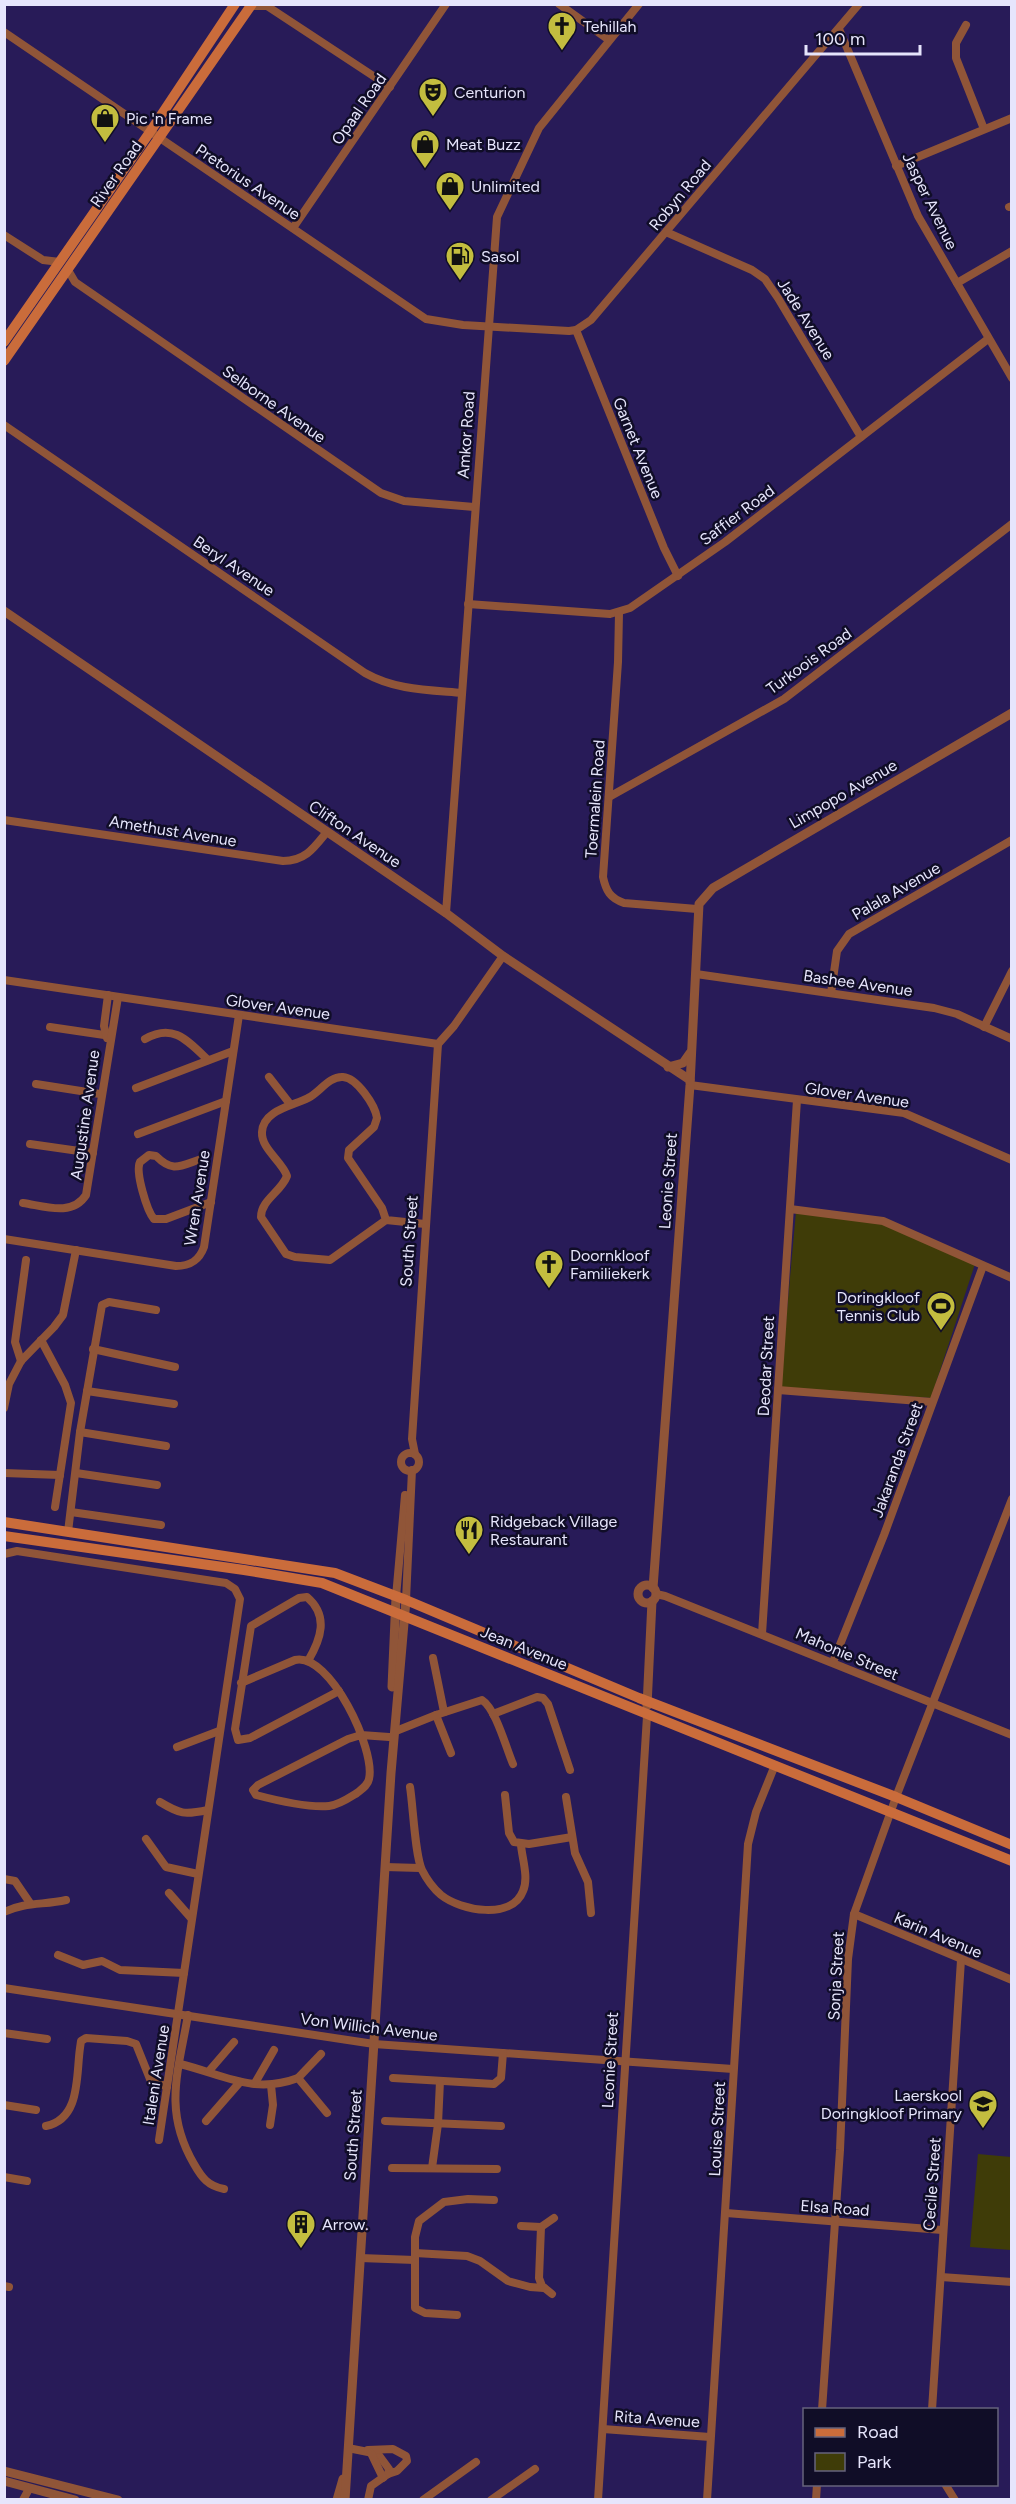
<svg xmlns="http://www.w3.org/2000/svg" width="1016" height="2504" font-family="Figtree,sans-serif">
<rect width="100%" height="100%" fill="#281b58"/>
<g fill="#3f3c08">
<polygon points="796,1212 882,1223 975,1264 931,1398 780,1387"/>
<polygon points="978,2154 1011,2157 1011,2250 970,2247"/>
</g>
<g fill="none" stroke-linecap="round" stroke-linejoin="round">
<g stroke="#905538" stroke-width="8">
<polyline points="559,4 609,40"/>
<polyline points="251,6 267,6 390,87"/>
<polyline points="966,25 956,43 956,58 984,129"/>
<polyline points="839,29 918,216 1012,378"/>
<polyline points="4,32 426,319 463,325 569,331 576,330 591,320 859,4"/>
<polyline points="896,166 1012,118"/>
<polyline points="1009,207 1012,206"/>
<polyline points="293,228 446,4"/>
<polyline points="666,232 752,270 765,279 778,298 861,437"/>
<polyline points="4,235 43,260 60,262"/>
<polyline points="68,270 75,282 381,493 404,501 474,507"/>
<polyline points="957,283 1012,251"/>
<polyline points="576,330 664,548 678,576"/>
<path d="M4,425L365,673C395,690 428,690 462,693"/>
<polyline points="468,604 610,614 630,608 725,542 988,339"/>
<path d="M619,613L618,662L603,877C606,891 610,898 624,903L697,909"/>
<polyline points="609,797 784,699 1012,524"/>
<path d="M4,820L283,861C305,861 314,848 326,833"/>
<polyline points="446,913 497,217 539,128 639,4"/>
<polyline points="696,974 934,1008 957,1014 1012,1039"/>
<polyline points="4,980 438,1044 454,1026 503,956"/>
<polyline points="831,993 837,951 849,934 1012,840"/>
<polyline points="50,1027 111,1036"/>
<polyline points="984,1027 1012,971"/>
<polyline points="107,1038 104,1026 108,995"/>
<path d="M145,1039C173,1023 187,1040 208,1060"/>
<polyline points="269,1077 290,1104"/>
<polyline points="36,1084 100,1094"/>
<polyline points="690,1085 904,1113 1012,1160"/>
<polyline points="136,1088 233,1051"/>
<polyline points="138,1134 226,1101"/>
<polyline points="30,1144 93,1153"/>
<path d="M201,1159C180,1166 173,1173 156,1156L149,1155L140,1162C135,1172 147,1211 154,1219H166L211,1202"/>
<path d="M23,1203C44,1206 72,1217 86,1195L118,997"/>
<polyline points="790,1209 883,1221 1012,1278"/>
<path d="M386,1220L382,1208L348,1158L349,1150L374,1127L377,1118C375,1105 357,1078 343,1077C329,1076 319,1093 308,1098C293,1106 263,1110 262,1132C261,1149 282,1161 287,1176C281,1192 261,1200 261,1217L286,1254L295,1257L330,1260L386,1220L425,1224"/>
<path d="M4,1239L176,1266C190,1266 199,1261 204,1247L239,1015"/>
<polyline points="41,1340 65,1385 71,1403 55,1507"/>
<polyline points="93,1349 175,1367"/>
<polyline points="21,1361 15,1342 26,1260"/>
<polyline points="778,1390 932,1402"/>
<polyline points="87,1391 174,1404"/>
<polyline points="4,1408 9,1384 21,1361 54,1327 63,1315 76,1250"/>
<polyline points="80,1432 166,1446"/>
<circle cx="410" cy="1462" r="9"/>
<polyline points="415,1454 412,1439 438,1044"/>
<polyline points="4,1473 60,1475"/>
<polyline points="76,1473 157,1485"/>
<polyline points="71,1512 161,1525"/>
<polyline points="68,1532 80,1432 102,1305 109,1302 156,1310"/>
<polyline points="4,1554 17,1551 226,1583 235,1589 240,1599 159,2140"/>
<polyline points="656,1594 665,1596 1012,1735"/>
<polyline points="396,1597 405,1495"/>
<polyline points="406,1600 412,1470"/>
<polyline points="762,1634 797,1100"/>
<polyline points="433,1658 444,1712"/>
<path d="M308,1661C321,1639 329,1616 307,1597L299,1598L251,1626L235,1729L238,1740L250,1738L339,1691"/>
<polyline points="833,1662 884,1535 983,1266"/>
<path d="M241,1683L295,1660C330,1652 376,1750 369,1779C368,1785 362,1789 357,1793C349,1798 339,1805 329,1806C310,1808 275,1800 256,1795L253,1790L258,1785L348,1739L361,1735L389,1737"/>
<polyline points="493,1714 537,1697 543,1698 548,1704 570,1770"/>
<polyline points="436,1715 451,1753"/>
<path d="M396,1731L436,1715L482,1700C496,1709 506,1748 513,1764"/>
<polyline points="177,1747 219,1731"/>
<path d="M410,1787C413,1805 415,1856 422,1870C426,1878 434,1889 441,1895C461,1911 512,1920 523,1891C529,1878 522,1858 521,1845"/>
<polyline points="505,1795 509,1833 514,1842 529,1844 572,1837"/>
<polyline points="566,1797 575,1853 588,1882 591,1913"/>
<path d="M160,1802C180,1814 184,1815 208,1810"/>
<polyline points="146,1839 166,1867 198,1874"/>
<polyline points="385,1867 420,1868"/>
<polyline points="4,1879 15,1881 30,1903"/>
<polyline points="169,1893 191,1918"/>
<path d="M4,1912C25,1902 44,1905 66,1900"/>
<polyline points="854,1914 1012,1980"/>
<polyline points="58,1955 83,1965 102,1961 120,1970 184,1973"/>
<polyline points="4,1988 374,2044 733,2069"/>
<path d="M188,2015C178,2072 163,2111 194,2164C202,2178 208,2186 224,2189"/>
<polyline points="4,2033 47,2039"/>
<path d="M180,2064C222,2074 253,2095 298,2078L327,2113"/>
<polyline points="209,2071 234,2042"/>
<polyline points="298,2078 321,2054"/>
<polyline points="393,2078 494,2084 501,2078 503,2053"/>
<polyline points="255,2083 274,2050"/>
<polyline points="4,2105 36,2110"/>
<polyline points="206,2121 240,2082"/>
<polyline points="385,2121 501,2126"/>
<polyline points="270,2125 273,2105 271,2085"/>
<path d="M46,2126C81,2119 76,2075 80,2048L81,2041L86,2038L127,2041L136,2044L150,2079L167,2087"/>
<polyline points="392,2168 497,2169"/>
<polyline points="432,2168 438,2124 440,2081"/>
<polyline points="4,2177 27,2181"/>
<polyline points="726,2213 942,2230"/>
<polyline points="521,2226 541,2227"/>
<polyline points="415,2253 467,2256 480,2261 508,2281 530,2287 544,2288"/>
<polyline points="360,2258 415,2260"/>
<polyline points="941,2277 1012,2282"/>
<polyline points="4,2286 9,2287"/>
<polyline points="552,2294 542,2286 539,2278 541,2227 554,2218"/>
<polyline points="457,2315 425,2313 415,2308 415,2237 419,2221 444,2202 468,2199 494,2200"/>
<polyline points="822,2410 840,2150 848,1959 854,1914 896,1797 1012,1499"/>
<polyline points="932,2410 961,1960"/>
<polyline points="603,2429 710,2437"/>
<polyline points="348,2448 378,2454 389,2469 388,2474 371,2486 368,2500"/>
<polyline points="368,2450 393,2449 406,2456 407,2461 397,2471 388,2474"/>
<polyline points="371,2453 383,2478"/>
<polyline points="945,2484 955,2500"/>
<polyline points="23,2500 29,2489"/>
<polyline points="423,2500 476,2462"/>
<polyline points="491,2500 535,2469"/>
<polyline points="598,2500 647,1716"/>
<polyline points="707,2500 748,1844 756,1812 775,1765"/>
<polyline points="816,2500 817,2484"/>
</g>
<g stroke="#905538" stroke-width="9">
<polyline points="4,611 446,913 503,956 690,1080"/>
<polyline points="668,1067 683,1063 690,1053"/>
<circle cx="647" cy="1594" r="9"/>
<polyline points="653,1588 690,1085 699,904 713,888 1012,713"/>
<polyline points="392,1687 396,1597"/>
<polyline points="647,1706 652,1601"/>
<polyline points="4,2471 118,2500"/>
<polyline points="4,2481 75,2500"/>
<polyline points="337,2500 343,2479"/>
<polyline points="345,2500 391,1773 406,1600"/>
</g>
<g stroke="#ca6c3b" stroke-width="10">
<polyline points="4,342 150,132 235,4"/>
<polyline points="4,361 252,4"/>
<polyline points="4,1522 335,1573 406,1600 639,1698 896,1797 1012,1845"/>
<polyline points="4,1536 244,1570 322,1583 1012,1861"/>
</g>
</g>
<defs>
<g id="church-pin" transform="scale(1.5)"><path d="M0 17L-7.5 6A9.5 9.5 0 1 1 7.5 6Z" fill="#c3bd3f" stroke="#100d27"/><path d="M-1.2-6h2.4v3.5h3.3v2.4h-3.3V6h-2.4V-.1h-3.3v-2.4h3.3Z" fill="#111"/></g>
<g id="theatre-pin" transform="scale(1.5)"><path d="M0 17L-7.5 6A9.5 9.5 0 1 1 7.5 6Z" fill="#c3bd3f" stroke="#100d27"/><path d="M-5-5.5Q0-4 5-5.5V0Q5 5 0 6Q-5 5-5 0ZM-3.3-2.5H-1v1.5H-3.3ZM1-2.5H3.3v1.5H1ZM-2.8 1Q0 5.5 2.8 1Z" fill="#111"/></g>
<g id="shop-pin" transform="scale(1.5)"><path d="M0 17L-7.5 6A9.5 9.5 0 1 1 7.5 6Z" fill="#c3bd3f" stroke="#100d27"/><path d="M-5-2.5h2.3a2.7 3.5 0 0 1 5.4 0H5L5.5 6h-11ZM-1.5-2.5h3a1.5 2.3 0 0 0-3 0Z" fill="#111"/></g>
<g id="fuel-pin" transform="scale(1.5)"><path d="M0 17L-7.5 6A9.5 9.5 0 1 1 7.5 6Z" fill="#c3bd3f" stroke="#100d27"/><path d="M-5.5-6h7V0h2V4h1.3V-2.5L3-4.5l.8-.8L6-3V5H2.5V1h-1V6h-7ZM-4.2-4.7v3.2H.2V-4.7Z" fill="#111"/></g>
<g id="stadium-pin" transform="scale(1.5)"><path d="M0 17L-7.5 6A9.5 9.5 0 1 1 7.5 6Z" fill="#c3bd3f" stroke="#100d27"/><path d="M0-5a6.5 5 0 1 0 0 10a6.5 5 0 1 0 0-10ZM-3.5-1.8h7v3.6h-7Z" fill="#111"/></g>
<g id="restaurant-pin" transform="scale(1.5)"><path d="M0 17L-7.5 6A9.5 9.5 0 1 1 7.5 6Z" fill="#c3bd3f" stroke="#100d27"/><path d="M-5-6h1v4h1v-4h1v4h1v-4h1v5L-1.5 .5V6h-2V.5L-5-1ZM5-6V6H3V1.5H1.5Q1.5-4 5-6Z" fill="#111"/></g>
<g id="school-pin" transform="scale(1.5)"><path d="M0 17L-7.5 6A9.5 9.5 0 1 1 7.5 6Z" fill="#c3bd3f" stroke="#100d27"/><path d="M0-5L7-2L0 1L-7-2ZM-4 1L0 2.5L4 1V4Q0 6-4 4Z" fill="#111"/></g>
<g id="building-pin" transform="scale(1.5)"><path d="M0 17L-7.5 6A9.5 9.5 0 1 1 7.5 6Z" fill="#c3bd3f" stroke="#100d27"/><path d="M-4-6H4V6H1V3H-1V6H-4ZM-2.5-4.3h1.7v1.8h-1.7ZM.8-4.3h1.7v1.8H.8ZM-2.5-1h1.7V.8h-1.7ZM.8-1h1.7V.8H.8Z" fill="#111"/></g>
</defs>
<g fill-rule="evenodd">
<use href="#church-pin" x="562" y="26"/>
<use href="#theatre-pin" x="433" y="92"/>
<use href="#shop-pin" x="105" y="118"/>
<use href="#shop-pin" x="425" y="144"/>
<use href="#shop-pin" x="450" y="186"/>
<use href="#fuel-pin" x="460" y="256"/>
<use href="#church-pin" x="549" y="1264"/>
<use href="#stadium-pin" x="941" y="1306"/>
<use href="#restaurant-pin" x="469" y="1530"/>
<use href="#school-pin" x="983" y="2104"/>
<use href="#building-pin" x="301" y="2224"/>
</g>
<g text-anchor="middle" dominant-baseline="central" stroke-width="5" stroke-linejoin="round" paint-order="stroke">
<g font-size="16" fill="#e6e5fc" stroke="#100d27" text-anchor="start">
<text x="583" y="26">Tehillah</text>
<text x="454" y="92">Centurion</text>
<text x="126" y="118">Pic 'n Frame</text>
<text x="446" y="144">Meat Buzz</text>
<text x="471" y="186">Unlimited</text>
<text x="481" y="256">Sasol</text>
<text x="570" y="1255">Doornkloof<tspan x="570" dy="18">Familiekerk</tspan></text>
<text x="920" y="1297" text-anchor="end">Doringkloof<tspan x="920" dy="18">Tennis Club</tspan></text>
<text x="490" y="1521">Ridgeback Village<tspan x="490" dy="18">Restaurant</tspan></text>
<text x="962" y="2095" text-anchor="end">Laerskool<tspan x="962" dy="18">Doringkloof Primary</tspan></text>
<text x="322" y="2224">Arrow.</text>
</g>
<g font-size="16" fill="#e6e5fc" stroke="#100d27">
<text transform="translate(359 109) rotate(-55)">Opaal Road</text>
<text transform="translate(116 174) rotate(-55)">River Road</text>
<text transform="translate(248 182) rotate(34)">Pretorius Avenue</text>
<text transform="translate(680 195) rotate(-50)">Robyn Road</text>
<text transform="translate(930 201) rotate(64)">Jasper Avenue</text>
<text transform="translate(806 319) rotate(58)">Jade Avenue</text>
<text transform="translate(274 404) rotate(35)">Selborne Avenue</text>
<text transform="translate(466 435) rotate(-86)">Amkor Road</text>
<text transform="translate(638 448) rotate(68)">Garnet Avenue</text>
<text transform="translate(737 515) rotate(-37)">Saffier Road</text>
<text transform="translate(234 566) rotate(34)">Beryl Avenue</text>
<text transform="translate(809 661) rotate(-36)">Turkoois Road</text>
<text transform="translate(843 794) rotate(-30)">Limpopo Avenue</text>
<text transform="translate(595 799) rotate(-86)">Toermalein Road</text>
<text transform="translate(173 831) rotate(9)">Amethust Avenue</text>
<text transform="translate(355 834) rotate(34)">Clifton Avenue</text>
<text transform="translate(896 891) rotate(-30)">Palala Avenue</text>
<text transform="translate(858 983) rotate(8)">Bashee Avenue</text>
<text transform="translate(278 1007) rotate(8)">Glover Avenue</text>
<text transform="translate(857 1095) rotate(8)">Glover Avenue</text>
<text transform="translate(85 1115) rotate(-82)">Augustine Avenue</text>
<text transform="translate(668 1181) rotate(-86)">Leonie Street</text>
<text transform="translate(197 1198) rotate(-81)">Wren Avenue</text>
<text transform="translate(409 1241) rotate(-86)">South Street</text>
<text transform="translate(766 1366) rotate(-87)">Deodar Street</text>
<text transform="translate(897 1460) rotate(-70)">Jakaranda Street</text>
<text transform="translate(524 1648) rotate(22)">Jean Avenue</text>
<text transform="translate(847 1654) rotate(23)">Mahonie Street</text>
<text transform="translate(938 1935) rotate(23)">Karin Avenue</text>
<text transform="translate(836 1976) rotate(-87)">Sonja Street</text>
<text transform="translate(369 2027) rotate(7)">Von Willich Avenue</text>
<text transform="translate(610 2060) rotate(-87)">Leonie Street</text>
<text transform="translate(156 2075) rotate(-81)">Italeni Avenue</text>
<text transform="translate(717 2129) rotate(-87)">Louise Street</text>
<text transform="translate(353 2135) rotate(-86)">South Street</text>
<text transform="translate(932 2184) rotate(-86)">Cecile Street</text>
<text transform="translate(835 2208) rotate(4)">Elsa Road</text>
<text transform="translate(657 2419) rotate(4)">Rita Avenue</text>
</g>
</g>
<rect width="1016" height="2504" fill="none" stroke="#e6e5fc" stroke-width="12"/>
<rect x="803" y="2408" width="195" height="78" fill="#100d27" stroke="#66637c" stroke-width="1.5"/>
<rect x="815" y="2428" width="30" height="9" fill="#ca6c3b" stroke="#66637c" stroke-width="1.5"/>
<text x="857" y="2438" font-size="18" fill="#e6e5fc">Road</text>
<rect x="815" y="2453" width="30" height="18" fill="#3f3c08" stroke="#66637c" stroke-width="1.5"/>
<text x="857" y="2468" font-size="18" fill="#e6e5fc">Park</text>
<path d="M806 45v9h114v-9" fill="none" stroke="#e6e5fc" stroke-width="3"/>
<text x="815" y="45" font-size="18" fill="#e6e5fc" stroke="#100d27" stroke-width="4.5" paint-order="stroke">100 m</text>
</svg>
